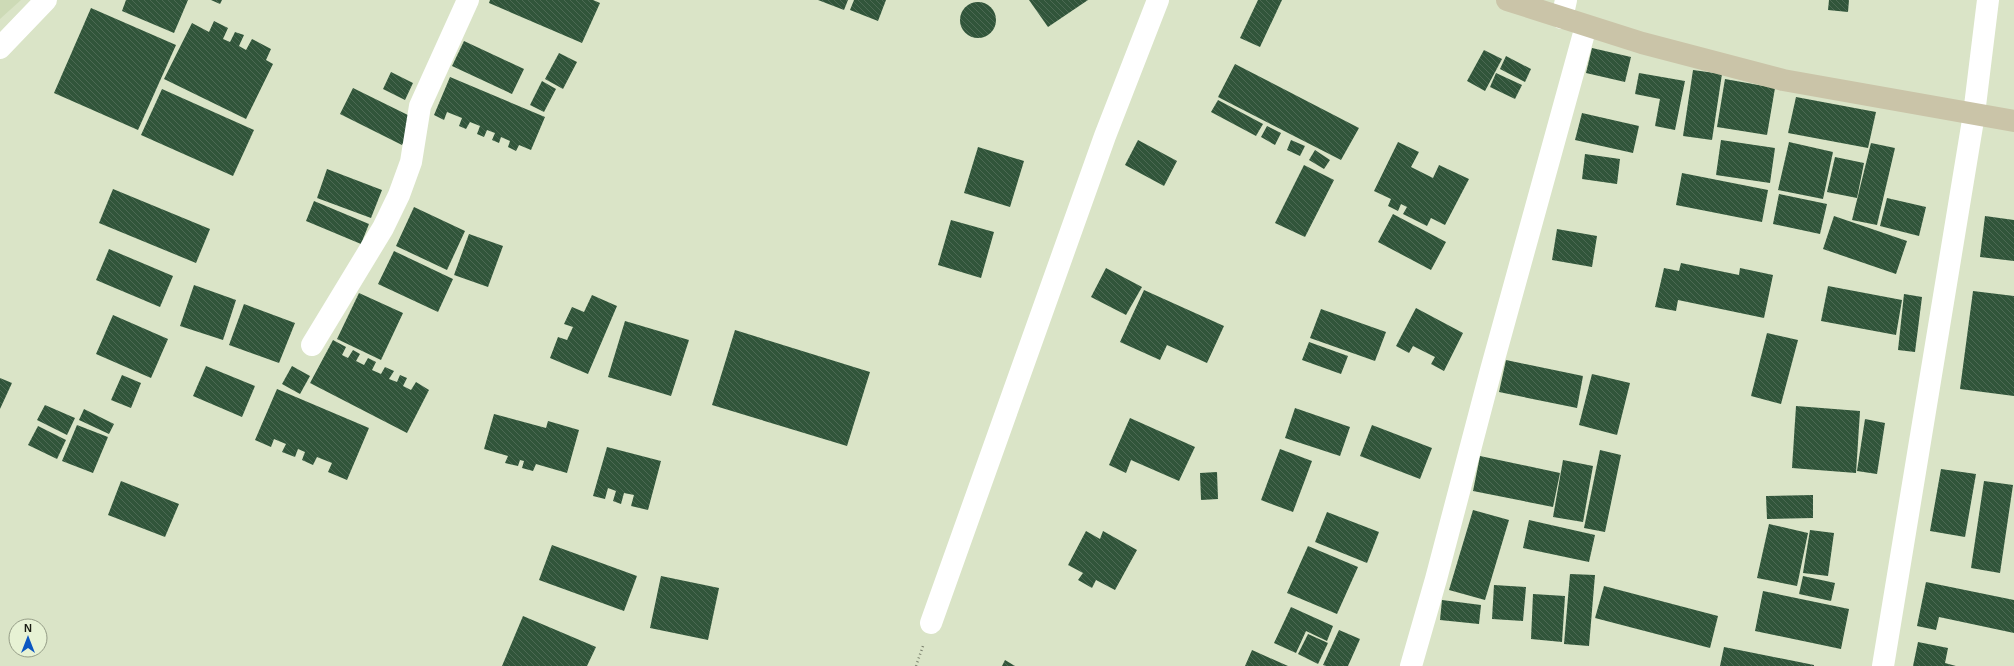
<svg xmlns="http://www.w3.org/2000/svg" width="2014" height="666" font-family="Helvetica,sans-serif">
<defs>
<pattern id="building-back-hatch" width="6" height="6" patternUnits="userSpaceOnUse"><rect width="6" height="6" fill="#31553a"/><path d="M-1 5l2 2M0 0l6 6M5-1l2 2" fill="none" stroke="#4c6953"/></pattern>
</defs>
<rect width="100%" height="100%" fill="#dae4c7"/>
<polygon fill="#cddab6" points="0,0 21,0 0,19"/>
<g fill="url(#building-back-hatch)">
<polygon points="126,0 188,0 174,33 122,11"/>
<polygon points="211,0 222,0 220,4"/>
<polygon points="490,0 593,0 600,3 582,43 489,3"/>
<polygon points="818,0 848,0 844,10"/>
<polygon points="854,0 886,0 878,21 850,10"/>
<polygon points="1029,0 1088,0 1048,27"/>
<polygon points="1258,0 1282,0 1260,47 1240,38"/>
<polygon points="1829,0 1849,0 1848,12 1828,10"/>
<circle cx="978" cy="20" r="18"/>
<polygon points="91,8 176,45 138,130 54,93"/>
<polygon points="214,21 228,28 223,39 230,42 235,32 244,35 239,46 246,50 252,39 271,49 266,60 273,64 246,119 164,79 192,23 209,32"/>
<polygon points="464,41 524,69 512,94 452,66"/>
<polygon points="1592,48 1631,57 1625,82 1586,73"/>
<polygon points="1484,50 1502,59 1485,91 1467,81"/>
<polygon points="559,53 577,62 563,89 545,79"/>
<polygon points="1506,56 1531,69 1525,82 1500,69"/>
<polygon points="1235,64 1359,128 1341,160 1218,97"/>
<polygon points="1693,70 1722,74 1712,140 1683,136"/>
<polygon points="391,72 413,83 405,100 383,89"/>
<polygon points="1496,73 1522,85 1515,99 1490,87"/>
<polygon points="1639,73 1685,81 1675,130 1655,126 1660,99 1635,94"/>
<polygon points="450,77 545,117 531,150 519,145 516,151 508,147 510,141 501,137 499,143 492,140 495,133 487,130 484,137 477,134 480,126 470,122 466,129 459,126 462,118 447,112 444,120 434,115"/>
<polygon points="1725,79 1775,88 1767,135 1717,127"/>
<polygon points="542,81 556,89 544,112 530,105"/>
<polygon points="353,88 416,119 402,145 340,114"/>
<polygon points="162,89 254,130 233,176 141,135"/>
<polygon points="1796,97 1876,112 1868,148 1788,133"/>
<polygon points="1218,100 1263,124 1256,136 1211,112"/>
<polygon points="1582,113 1639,126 1633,153 1575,140"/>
<polygon points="1267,126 1281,133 1275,145 1261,137"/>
<polygon points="1138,140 1177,161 1164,186 1125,165"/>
<polygon points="1291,140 1305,146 1300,156 1287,150"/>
<polygon points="1721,140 1775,148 1770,183 1716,175"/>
<polygon points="1398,142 1419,152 1411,167 1433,178 1439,165 1469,179 1445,225 1431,218 1427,226 1403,214 1407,207 1401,204 1398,211 1388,206 1391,199 1374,191"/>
<polygon points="1789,142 1833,152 1823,199 1778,190"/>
<polygon points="1871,143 1895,148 1877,225 1852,220"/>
<polygon points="978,147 1024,161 1010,207 964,193"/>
<polygon points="1315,150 1330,160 1324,169 1309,160"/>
<polygon points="1585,154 1620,159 1617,184 1582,179"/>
<polygon points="1835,157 1864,163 1857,198 1827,192"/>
<polygon points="1304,165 1334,180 1305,237 1275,223"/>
<polygon points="327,169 382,190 371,218 317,198"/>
<polygon points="1682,173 1768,190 1762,222 1676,205"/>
<polygon points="113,189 210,229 196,263 99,223"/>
<polygon points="1779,194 1827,204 1820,234 1773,224"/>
<polygon points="1887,198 1926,207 1919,236 1880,226"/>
<polygon points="314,201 369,224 361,244 306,221"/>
<polygon points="414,207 465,231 447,270 396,246"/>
<polygon points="1393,214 1446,242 1431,270 1378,242"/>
<polygon points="1834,216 1907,241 1896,274 1823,249"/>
<polygon points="1985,216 2014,220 2014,261 1980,257"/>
<polygon points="951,220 994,232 981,278 938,265"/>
<polygon points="1557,229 1597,236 1592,267 1552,260"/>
<polygon points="469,234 503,246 488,287 454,275"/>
<polygon points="109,249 173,276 160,307 96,280"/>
<polygon points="394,251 453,279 438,312 378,284"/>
<polygon points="1681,263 1739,275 1740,268 1773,275 1764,318 1678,300 1676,311 1655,307 1664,268 1679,271"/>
<polygon points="1106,268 1142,287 1126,315 1091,297"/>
<polygon points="194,285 236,300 223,340 180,326"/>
<polygon points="1828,286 1902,300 1896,335 1821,321"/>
<polygon points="1144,290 1224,326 1207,363 1167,345 1160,360 1120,342"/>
<polygon points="1973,291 2014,296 2014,396 1960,389"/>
<polygon points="359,293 403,313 381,360 337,339"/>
<polygon points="1904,294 1922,297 1915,352 1898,350"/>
<polygon points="592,295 617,306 588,374 550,358 558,337 567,340 573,327 564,324 572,307 584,312"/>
<polygon points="244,304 295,323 279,363 229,345"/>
<polygon points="1416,308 1463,333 1444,371 1431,364 1435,357 1413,346 1409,353 1396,346"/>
<polygon points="1321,309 1386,332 1375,361 1310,338"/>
<polygon points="113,315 168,339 151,378 96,354"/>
<polygon points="625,321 689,340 671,396 608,377"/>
<polygon points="735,330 870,372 847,446 712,405"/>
<polygon points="1767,333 1798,340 1781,404 1751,396"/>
<polygon points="333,340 346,347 342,355 348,358 353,350 360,354 356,361 364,365 368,358 376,362 372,370 381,374 385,367 394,371 389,379 397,382 400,375 407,378 403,386 411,390 416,382 429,390 407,433 310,383"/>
<polygon points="1309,342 1348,356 1341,374 1302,360"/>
<polygon points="1506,360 1583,376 1577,408 1499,392"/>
<polygon points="206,366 255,386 242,417 193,396"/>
<polygon points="292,366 310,376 300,394 282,384"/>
<polygon points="1592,374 1630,383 1617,435 1579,425"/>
<polygon points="122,375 141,383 131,408 111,400"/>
<polygon points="0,378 12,383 0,409"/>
<polygon points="277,389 369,428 347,480 328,472 332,463 317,457 313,465 302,460 305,452 298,449 295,457 282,452 286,444 274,439 271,447 255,440"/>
<polygon points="45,405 75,418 67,435 37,420"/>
<polygon points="1796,406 1860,411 1856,473 1792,468"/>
<polygon points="1295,408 1350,427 1340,456 1285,438"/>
<polygon points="84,409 114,424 109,434 79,420"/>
<polygon points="494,414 546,428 548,421 579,430 567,473 536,464 533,471 522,468 524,461 520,460 518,466 505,463 508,456 484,449"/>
<polygon points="1130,418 1195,447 1179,481 1131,460 1126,473 1109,465"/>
<polygon points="1865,419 1885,423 1877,474 1857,471"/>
<polygon points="77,425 108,437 93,473 62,461"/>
<polygon points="1372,425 1432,448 1420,479 1360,456"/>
<polygon points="38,426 66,440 57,459 28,445"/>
<polygon points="607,447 661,461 648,510 631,506 634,495 624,493 621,504 613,501 616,491 608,488 605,499 593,496"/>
<polygon points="1280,449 1312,461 1293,512 1261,500"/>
<polygon points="1600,450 1621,455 1605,532 1584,528"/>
<polygon points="1480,456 1560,473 1553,507 1473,491"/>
<polygon points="1563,460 1593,466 1583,522 1553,517"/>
<polygon points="1941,469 1976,474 1965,537 1930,531"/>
<polygon points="1217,472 1218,499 1201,500 1200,473"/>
<polygon points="121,481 179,504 165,537 108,515"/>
<polygon points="1984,481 2013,485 2000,573 1971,568"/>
<polygon points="1813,495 1813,518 1767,519 1766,496"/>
<polygon points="1473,510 1509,520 1485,600 1449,590"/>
<polygon points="1327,512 1379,532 1367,563 1315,542"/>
<polygon points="1529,520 1595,535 1589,562 1523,548"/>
<polygon points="1769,524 1808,533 1797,586 1757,578"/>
<polygon points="1810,530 1834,533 1828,576 1803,573"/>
<polygon points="1086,531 1100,539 1103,531 1137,550 1115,590 1096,580 1092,588 1078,580 1083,573 1068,565"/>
<polygon points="552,545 637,576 624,611 539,580"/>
<polygon points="1308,546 1358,567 1337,614 1287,593"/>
<polygon points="1570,574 1595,575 1589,646 1564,644"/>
<polygon points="661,576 719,588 708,640 650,628"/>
<polygon points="1803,576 1835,583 1831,601 1799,594"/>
<polygon points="1926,582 2014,600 2014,633 1939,617 1936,630 1917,626"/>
<polygon points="1494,585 1526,587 1523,621 1492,619"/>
<polygon points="1604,586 1718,616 1710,648 1595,618"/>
<polygon points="1763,591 1849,609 1841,649 1755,631"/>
<polygon points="1533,594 1565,596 1562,642 1531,639"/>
<polygon points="1442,600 1481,605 1479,624 1440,620"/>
<polygon points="1291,607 1333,626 1327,641 1306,631 1296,653 1274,643"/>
<polygon points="523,616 596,647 587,666 502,666"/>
<polygon points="1339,630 1360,639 1348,666 1326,666 1323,665"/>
<polygon points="1308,634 1328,643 1318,664 1298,654"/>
<polygon points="1918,642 1948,648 1945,663 1956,666 1913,666"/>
<polygon points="1724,647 1814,665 1814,666 1720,666"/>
<polygon points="1252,650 1288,666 1245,666"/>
<polygon points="1005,660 1015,666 1002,666"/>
</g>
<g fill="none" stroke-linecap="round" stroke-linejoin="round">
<polyline stroke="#7a806d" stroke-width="2.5" stroke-dasharray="1 3" stroke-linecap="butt" points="916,666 923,646"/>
<g stroke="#fff" stroke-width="22">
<polyline points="1562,18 1566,0"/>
<polyline points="0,48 46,0"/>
<polyline points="312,345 383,228 399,195 411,162 420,106 468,0"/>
<polyline points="931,623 1105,136 1158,0"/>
<polyline points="1411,666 1436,579 1491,370 1586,26"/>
<polyline points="1883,666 1974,114 1988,0"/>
</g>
<polyline stroke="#cac4a8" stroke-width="22" points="1507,0 1642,43 1783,80 2014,121"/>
</g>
<g transform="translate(28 638)"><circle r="19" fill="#e7f2d4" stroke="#959d87"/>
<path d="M0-3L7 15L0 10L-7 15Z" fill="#0b57c2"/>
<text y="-6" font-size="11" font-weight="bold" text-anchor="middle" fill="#1a1d13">N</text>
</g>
</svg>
